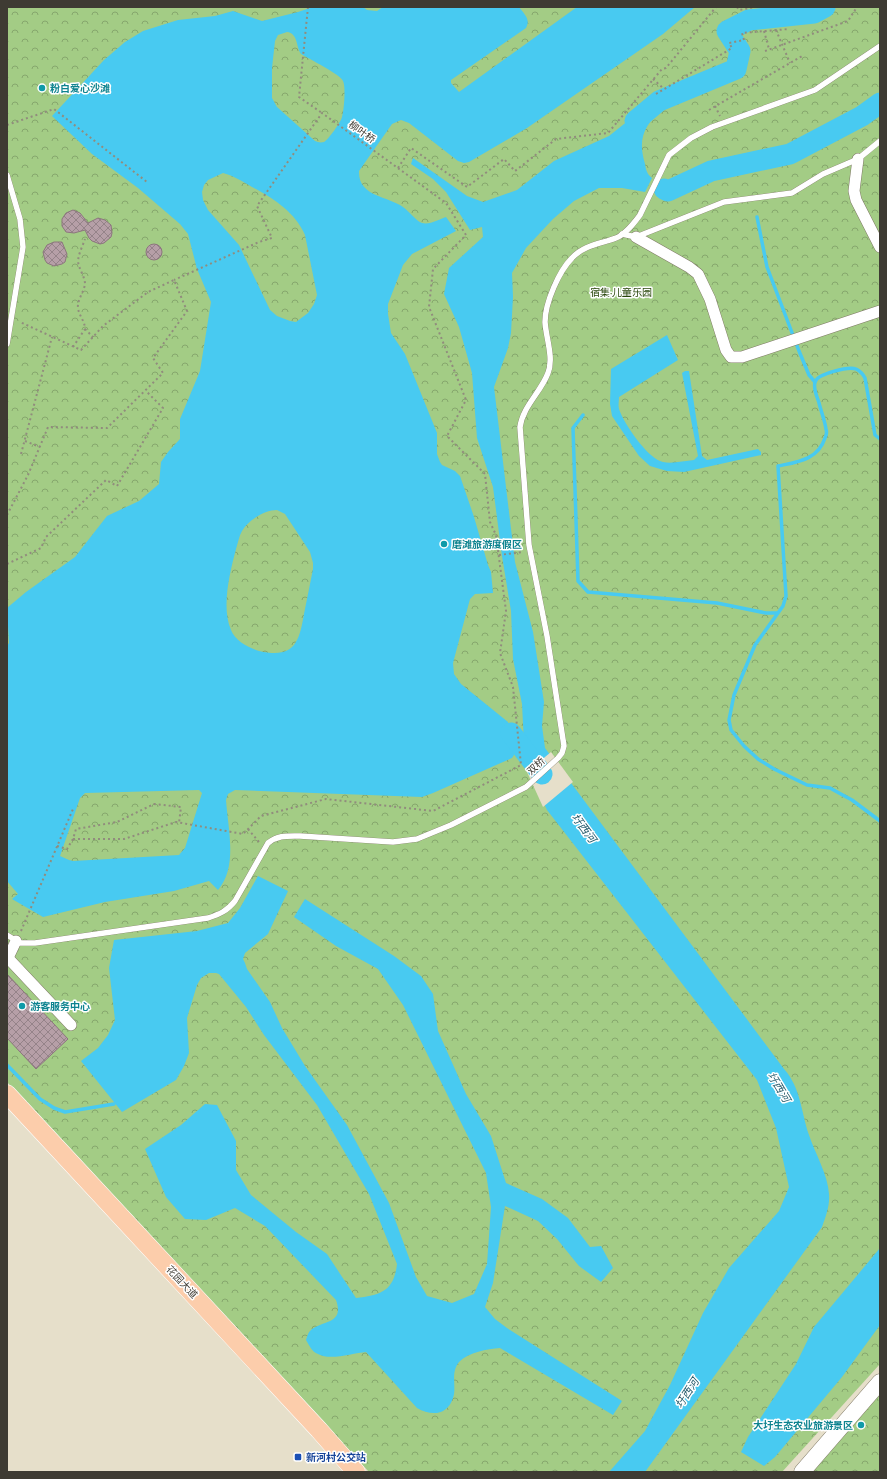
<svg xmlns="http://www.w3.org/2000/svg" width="887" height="1479" font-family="'PT Sans Narrow','Noto Sans SC',sans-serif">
<defs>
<pattern id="park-crowns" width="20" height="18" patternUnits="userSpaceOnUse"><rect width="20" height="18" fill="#a3cc85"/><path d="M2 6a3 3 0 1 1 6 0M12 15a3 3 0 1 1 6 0" fill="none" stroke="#86a76d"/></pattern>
<pattern id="building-cross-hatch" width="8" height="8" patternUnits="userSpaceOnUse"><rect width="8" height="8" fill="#b69fa7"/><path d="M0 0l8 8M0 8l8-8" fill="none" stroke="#958389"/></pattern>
</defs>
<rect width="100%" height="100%" fill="#e6dfca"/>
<g fill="url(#park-crowns)">
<polygon points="7,7 880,7 880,1364 782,1472 369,1472 7,1082"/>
<polygon points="880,1382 880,1472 802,1472"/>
</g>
<g fill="#48caf1" fill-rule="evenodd">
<path d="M313,7H363L367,10L377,11L383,7H519C524,14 531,19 526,28L451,80V83L459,92L577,7H695L663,34L527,128L469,162L464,163L458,161L409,123L401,120L392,124L359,171C358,197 388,196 403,207C409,211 416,221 422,223C430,225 440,219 446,217L456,231L412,254L403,265L388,304V314L391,333L405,354L437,433V454L440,462L442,465L455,471L460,476L474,517L488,565L491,572L493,593L475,594L470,599L453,663L454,674L461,684L508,722L514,755L512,758L433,793L422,797L235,790L228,794L226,800C228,829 238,867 218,890L209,881L174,891L105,902L43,917L12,899L18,894L7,881V646L9,643L7,608L26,592L75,557L107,516L139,501L159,484L161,462L168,452L180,439V419L200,371L211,302L197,269L188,234L180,224L138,188L92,154L52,116L104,60L125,42L143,31L178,20L215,16L233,11L262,21L298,12ZM287,32C298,33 296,47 301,54C309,59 340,74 343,81C346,87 344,110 342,117C341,122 328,140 324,142C320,143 318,142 315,141L277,107L272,98V68L275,41L278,35ZM223,173C234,176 242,181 252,187C273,198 295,212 305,235L317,295L314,304L308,313L296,322L290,321L277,316L270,310L239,245L208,210L203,200L202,192L204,185L208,180ZM277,510L285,514L310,552L313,563V569C310,584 307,599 304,614C299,643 294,659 259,651C249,648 235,641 231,630C221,607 230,572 236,549C238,543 239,536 242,531C248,520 265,510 277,510ZM199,790L202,793L185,848L179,855L73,861L69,860L60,856L80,798L85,793Z"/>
<path d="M654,100L663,107C645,126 637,137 645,164C646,170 647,174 652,178L645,192L622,188H599L574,201L553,219L526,248L512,273L513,297L511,333L508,348L494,387L515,562L533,632L544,702L542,726L545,748L784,1069C801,1088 801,1112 809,1135C815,1153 828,1175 829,1194C830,1205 826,1216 822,1227L645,1472H609L645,1431L670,1385L703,1313L729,1268L779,1211L789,1187L776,1128L757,1080L547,810L525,763L522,704L513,659L511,611L502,556L493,487L477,438L472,373L459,327L444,294L449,268L483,237L482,227L470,230L446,192L433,179L411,164L413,158L467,196L483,202L517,190L554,161L609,136Z"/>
<path d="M667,335L678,360L619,397C619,401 618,405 619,409C624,424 648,459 663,462C672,464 684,461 694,460L698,456L682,373L685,371H689L702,456L707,460L758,449L761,452V455L684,472L667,471L650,466L639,456L612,416L610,404L611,369Z"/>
<path d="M258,876L288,891L268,934L245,953L243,959L245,963L247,969L270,1002L282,1028L305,1066L347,1125L389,1203L416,1277L427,1296L452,1303L474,1294L487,1264L491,1207L486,1173L403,1005L378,969L336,946L294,917L305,899L394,956L421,976L433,994L438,1031L466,1094L491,1136L506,1183L542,1199L568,1218L590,1247L601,1246L613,1268L601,1282L579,1266L557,1239L538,1221L505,1206L493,1283L485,1307L495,1319L507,1328L622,1401L613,1415L500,1348C487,1349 469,1352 459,1362C450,1373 457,1387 453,1398C447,1416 431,1416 417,1408L366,1352C353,1353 330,1361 318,1354C312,1352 309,1345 306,1340C307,1337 308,1333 310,1331C321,1320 345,1325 336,1300L265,1226L235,1208L206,1220L185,1219L166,1197L145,1149L181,1125L205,1104L217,1105L236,1141V1170L251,1195L296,1232L327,1254L356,1298C381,1295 394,1291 397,1264L369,1194L317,1105L264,1035L246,1007L219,974L216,973H209L201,978L197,985L187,1018L189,1053L184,1066L176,1080L122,1112L81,1061L98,1048L108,1035L115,1020L109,968L114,940L197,931L228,923L240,908Z"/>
<polygon points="880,1248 880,1325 842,1377 775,1457 764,1466 741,1452 748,1437 796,1364 814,1327"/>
</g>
<polygon fill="#e6dfca" points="551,752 573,782 543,807 527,772"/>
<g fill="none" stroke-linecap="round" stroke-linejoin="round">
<g stroke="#48caf1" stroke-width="3.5">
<polyline points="757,217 767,267 799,351 809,375 815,382"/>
<polyline points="583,415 573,428 578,581 588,592 717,603 766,613 777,613"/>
<path d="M880,439L875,435L865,378C863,374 860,371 856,369C849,366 817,374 815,382C813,389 817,396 819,403C821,411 825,421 826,429C827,432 826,436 825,438C818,460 797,462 778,466L786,596L783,606L755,645L734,695L729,720L731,730L744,746L758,759L774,769L807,785L830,788L839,793L852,800L880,821"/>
<polyline points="7,1065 40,1099 54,1108 65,1112 114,1104"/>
</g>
<g stroke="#48caf1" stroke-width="21">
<polyline points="635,121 659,101 736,69 740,51 727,31 749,20 814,13 825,7"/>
<polyline points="664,189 668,191 711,171 790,154 862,116 880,103"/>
<polyline points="511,733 542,774"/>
</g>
</g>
<g fill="url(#building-cross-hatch)" stroke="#8c767d">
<polygon points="73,210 80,213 88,223 98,218 105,220 111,225 112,233 111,237 104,243 100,244 92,241 89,238 85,230 74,233 66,232 62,226 62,219 66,213"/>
<polygon points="54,242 62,242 67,254 65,262 62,264 54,266 47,263 45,260 43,252 47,245"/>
<circle cx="154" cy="252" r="8"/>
<polygon points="7,974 68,1039 36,1069 7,1038"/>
</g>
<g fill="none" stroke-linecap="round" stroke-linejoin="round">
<g stroke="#7e7764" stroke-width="6">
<g id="lane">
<polyline points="7,175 20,219 23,247 7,344"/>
<polyline points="622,234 636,237 724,202 792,193 823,174 858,159 880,141"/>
<path d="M7,935L20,943H35L208,918C220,914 227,911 235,901L268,843C278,835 287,836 300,836L393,842L417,839L451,825L516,792L526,787L558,758L562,753L564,746L547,636L529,545L520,427C523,406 541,392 548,373C554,358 546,338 545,322C545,303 559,271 572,258C584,245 600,244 616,238C626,234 634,223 640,215L669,155L691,138L712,127L815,90L880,46"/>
</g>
</g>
<g stroke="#7e7764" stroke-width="12">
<g id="street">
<polyline points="858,159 854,191 856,200 880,247"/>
<polyline points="636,237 689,267 698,274 710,299 726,350 731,357 742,357 880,311"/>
<polyline points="7,957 71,1025"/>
<polyline points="7,960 16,941"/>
</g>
</g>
<g stroke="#7e7764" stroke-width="17">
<polyline id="secondary" points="802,1472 880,1382"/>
</g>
<g stroke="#fff" stroke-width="19">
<polyline id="primary" points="7,1094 319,1430 356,1472"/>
</g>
<g stroke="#918c7d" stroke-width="2" stroke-dasharray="2 3" stroke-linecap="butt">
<polyline points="308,7 299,97 322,113"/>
<polyline points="737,7 739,10 755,7"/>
<polyline points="776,30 790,63"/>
<polyline points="764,31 769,49"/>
<polyline points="765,51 848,21 857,7"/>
<polyline points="653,79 664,89"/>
<polyline points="656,94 732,48 729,43 744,40 742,33 789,29"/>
<polyline points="715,106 720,116"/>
<polyline points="709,110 802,56"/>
<polyline points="7,125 54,109 147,182"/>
<polyline points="398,168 411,148 467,187 504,159 515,171 556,139 608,133 662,69 666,68 716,7"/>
<polyline points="85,329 93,337"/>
<path d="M73,347L85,329C85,321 79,316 78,308C77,300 84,292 85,284C85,278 81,272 79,266C76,258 82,248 85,239"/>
<polyline points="25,441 40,447"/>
<polyline points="21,454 52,337"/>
<polyline points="7,515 28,475 48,427 107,428 163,373 153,358 187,311 174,280 148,292 103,326 81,350 20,322"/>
<polyline points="499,555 523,552"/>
<polyline points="7,564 41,548 46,537 106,480 117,486 163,408 146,391"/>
<polyline points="248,829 259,842"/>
<polyline points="73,839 124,839 176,822 243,834 261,816 326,799 433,811 521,765 513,687 500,653 506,611 496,535 490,522 485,474 447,436 466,400 429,307 433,269 466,235 446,203 322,113 257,206 272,238 259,242 174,280"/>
<polyline points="57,846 67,849 73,839 76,829 117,822 154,804 181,807 179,823"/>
<polyline points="21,931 73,809"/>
</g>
<use href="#lane" stroke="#fff" stroke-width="5.5"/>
<use href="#street" stroke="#fff" stroke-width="11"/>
<use href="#secondary" stroke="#fff" stroke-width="16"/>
<use href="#primary" stroke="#fccdab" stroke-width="18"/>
</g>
<g fill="#0f9aa8" stroke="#fff" stroke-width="1.5">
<circle cx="42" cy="88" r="4"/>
<circle cx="444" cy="544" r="4"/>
<circle cx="22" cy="1006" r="4"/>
<circle cx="861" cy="1425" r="4"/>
</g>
<rect fill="#1a4fb4" stroke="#fff" stroke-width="1.5" x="294" y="1453" width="8" height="8" rx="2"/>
<g text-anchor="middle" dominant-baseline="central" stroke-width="3" stroke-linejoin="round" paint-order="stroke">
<g font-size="10" font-weight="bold" fill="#0d838f" stroke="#fff" text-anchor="start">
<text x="50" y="88">粉白爱心沙滩</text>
<text x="452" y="544">磨滩旅游度假区</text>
<text x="30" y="1006">游客服务中心</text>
<text x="853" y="1425" text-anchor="end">大圩生态农业旅游景区</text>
</g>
<g font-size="10" fill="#3e3b33" stroke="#fff">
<text transform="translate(362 132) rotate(36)">柳叶桥</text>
<text transform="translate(536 766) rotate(-42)">双桥</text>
<text transform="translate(182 1282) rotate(47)">花园大道</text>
</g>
<g font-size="10" fill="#274508" stroke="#fff">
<text x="621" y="292">宿集·儿童乐园</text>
</g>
<g font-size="10" font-weight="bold" fill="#164399" stroke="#fff" text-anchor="start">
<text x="306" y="1457">新河村公交站</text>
</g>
<g font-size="11" font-style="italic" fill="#265b6b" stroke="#fff">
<text transform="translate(584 828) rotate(53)">圩西河</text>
<text transform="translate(779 1087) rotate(59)">圩西河</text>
<text transform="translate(687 1393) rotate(-57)">圩西河</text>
</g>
</g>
<rect width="887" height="1479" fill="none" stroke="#3e3b33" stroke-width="16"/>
</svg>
